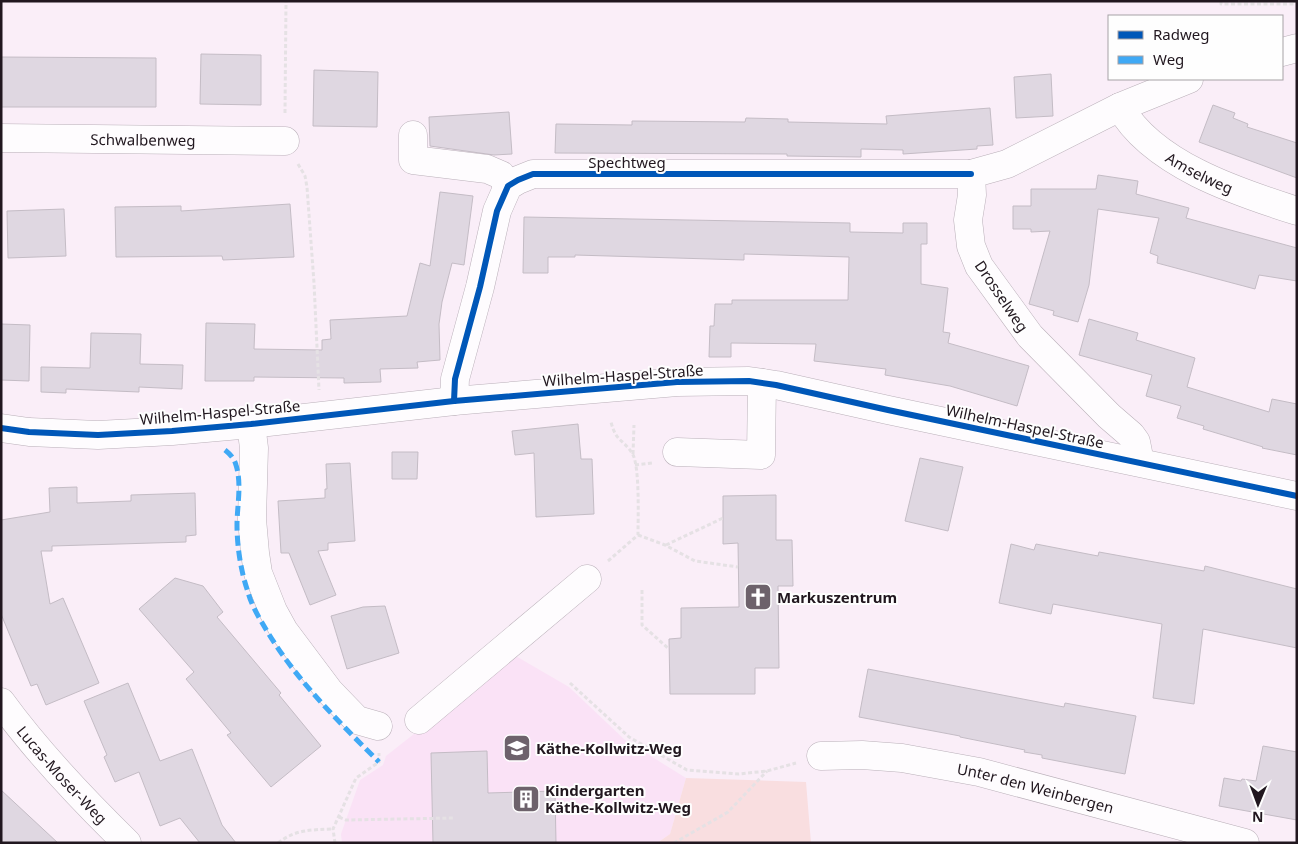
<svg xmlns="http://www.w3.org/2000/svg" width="1298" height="844" font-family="'Noto Sans',sans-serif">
<rect width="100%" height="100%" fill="#faeef8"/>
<polygon fill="#fae2f6" points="514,655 569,687 625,740 686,778 670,834 657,843 342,843 341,834 360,780 383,765 386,756"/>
<polygon fill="#f9dee0" points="686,778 806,782 811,843 657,843 670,834"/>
<g fill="#dfd7e1" stroke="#c4bcc5">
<polygon points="201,54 261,55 261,105 200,104"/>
<polygon points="1,57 156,58 156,107 1,107"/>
<polygon points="314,70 378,72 377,127 313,126"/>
<polygon points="1051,74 1053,116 1016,118 1014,77"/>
<polygon points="1213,105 1235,113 1233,118 1248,124 1247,127 1297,143 1297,178 1199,142"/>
<polygon points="990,108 993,145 977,146 977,149 903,154 903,150 861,149 861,157 787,156 787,154 555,153 556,124 632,125 632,121 745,122 746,118 788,119 788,122 887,124 886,116"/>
<polygon points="509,112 512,154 494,155 430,146 429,117"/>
<polygon points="1098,175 1138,181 1136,194 1189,208 1186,218 1297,248 1297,281 1259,275 1255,289 1157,263 1158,256 1150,253 1159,218 1098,209 1089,285 1078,322 1053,315 1054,311 1029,304 1050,231 1031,232 1031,229 1013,229 1013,206 1031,206 1031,189 1096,189"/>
<polygon points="440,192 473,196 464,265 452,263 442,302 439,324 440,360 417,362 418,368 380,369 381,382 344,383 344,378 254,377 254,381 205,381 206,323 255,324 254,349 322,350 322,340 331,339 330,320 407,316 420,263 430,266"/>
<polygon points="290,204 294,257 223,260 222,256 116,257 115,207 181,206 181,211"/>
<polygon points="64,209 66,256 8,258 7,211"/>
<polygon points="524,217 850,223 850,232 903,233 903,223 927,223 927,244 921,244 921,284 948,288 943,332 950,333 948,343 1029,366 1017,406 950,386 885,375 886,369 814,361 816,344 731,343 731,357 709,357 710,326 714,326 715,304 732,304 732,300 848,300 849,257 744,254 744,260 575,255 575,257 548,257 548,273 523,273"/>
<polygon points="1089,319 1138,333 1136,340 1195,358 1187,387 1269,412 1272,399 1297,404 1297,455 1262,448 1263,447 1203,429 1204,426 1177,418 1181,406 1146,396 1152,375 1079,355"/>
<polygon points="1,324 30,325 29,381 1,380"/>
<polygon points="91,333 141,334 140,364 183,365 182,389 139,387 139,392 66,389 66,393 41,392 41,367 90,368"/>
<polygon points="578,424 581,459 592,459 594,514 536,517 534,453 515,455 512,431"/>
<polygon points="392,452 418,452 417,479 392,479"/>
<polygon points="920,458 963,467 948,531 905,521"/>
<polygon points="350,463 355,541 328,543 328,550 318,551 336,595 310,605 289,553 281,553 278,501 325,498 325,489 327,489 326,464"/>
<polygon points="77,487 77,503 131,501 131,495 195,493 196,535 186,536 186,542 52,546 52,551 41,551 50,604 63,598 99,683 46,705 37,684 31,686 1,614 1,520 50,512 49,488"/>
<polygon points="776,495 776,540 792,540 793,586 778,586 779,668 755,668 755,694 670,694 669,639 681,638 681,608 739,607 738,543 723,544 723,496"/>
<polygon points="1011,544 1034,550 1036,544 1098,556 1099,552 1204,571 1205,566 1297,589 1297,648 1203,629 1194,704 1153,698 1162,624 1053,604 1051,614 999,603"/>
<polygon points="175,578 203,586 223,612 217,617 281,693 279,695 321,746 271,787 227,735 231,733 186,679 194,672 139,609"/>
<polygon points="385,606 399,653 347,669 331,616 363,607"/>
<polygon points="868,669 1064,707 1065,703 1136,716 1125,774 1042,758 1042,755 1024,752 1025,750 960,737 960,736 859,717"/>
<polygon points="128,683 160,761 192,749 222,825 236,843 200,843 180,818 160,826 139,772 115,782 104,757 107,755 84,701"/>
<polygon points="1263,746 1297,752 1297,820 1219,806 1224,778 1241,781 1242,779 1256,781"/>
<polygon points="487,751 488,793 555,791 556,843 433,843 431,753"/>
<polygon points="1,790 58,843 1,843"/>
</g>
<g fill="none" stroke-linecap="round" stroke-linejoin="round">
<g stroke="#bab0b9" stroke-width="29">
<g id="minor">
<polyline points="1282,52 1297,48"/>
<path id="s1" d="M1120,107C1152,164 1237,192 1297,211"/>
<polyline points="413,135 413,160 487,169 501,175 508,186"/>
<path id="s2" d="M1,138L285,141"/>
<polyline points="454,401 455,379 480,287 497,211 508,186 518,180 533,174 971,174"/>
<polyline points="251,424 254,448 252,519 255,553 258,573 273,611 284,631 329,691 357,720 378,726"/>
<polyline points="1,428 29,432 98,435 172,431 251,424 454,401 677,382 749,381 776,385 888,410 1297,496"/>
<polyline points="677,452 761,455 762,383"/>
<polyline points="1138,462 1138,452 1136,442 1131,435 1109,416 1030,336 979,266 971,246 968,220 972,195 971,174 1007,164 1120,107 1189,79"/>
<path id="s3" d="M1,702C38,753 82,799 127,843"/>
<polyline points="419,720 587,579"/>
<path id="s4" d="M821,756L862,755L902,758L979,772L1245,843"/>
</g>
</g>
<g stroke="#e5e1e4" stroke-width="3" stroke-dasharray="4 2.5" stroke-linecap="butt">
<polyline points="1221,1 1221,4 1295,4 1295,1"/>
<polyline points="285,113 286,1"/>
<polyline points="298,164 305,176 307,187 314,283 319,390"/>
<polyline points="633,454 634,425"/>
<polyline points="635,465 652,463"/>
<polyline points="638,535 665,545 695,561 738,567"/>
<polyline points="666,545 723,518"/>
<path d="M608,561L638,535C638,519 640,464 632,453C623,439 616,442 611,422"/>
<polyline points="642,590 642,625 669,649"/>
<polyline points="570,683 629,737 687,770 739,774 767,771 796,763"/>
<polyline points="339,817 346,820 455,818"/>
<path d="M278,843C296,829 311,830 333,829"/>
<polyline points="335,843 333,829 356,778 379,762 379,753"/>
<polyline points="674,843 728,812 767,771"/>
</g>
<use href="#minor" stroke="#fefcfe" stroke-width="28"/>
<path stroke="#3fa9f5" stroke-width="5" stroke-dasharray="10 5" stroke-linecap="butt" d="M225,450C230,454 234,458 236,465C242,484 237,506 237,525C237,547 241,572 248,592C251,604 258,616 264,626C294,678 337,720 379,762"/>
<g stroke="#fefefe" stroke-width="9">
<g id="cycleway">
<polyline points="454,401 455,379 480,287 497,211 508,186 518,180 533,174 971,174"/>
<polyline points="1,428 29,432 98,435 172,431 251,424 454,401 677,382 749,381 776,385 888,410 1297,496"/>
</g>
</g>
<use href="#cycleway" stroke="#0057b8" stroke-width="6"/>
</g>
<defs>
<g id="church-square" transform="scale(1.4375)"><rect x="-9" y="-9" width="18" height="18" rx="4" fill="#6d626b" stroke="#fefefe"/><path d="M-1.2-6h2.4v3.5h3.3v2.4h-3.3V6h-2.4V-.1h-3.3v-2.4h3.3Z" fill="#fff"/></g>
<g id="school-square" transform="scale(1.4375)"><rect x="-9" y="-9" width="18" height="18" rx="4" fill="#6d626b" stroke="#fefefe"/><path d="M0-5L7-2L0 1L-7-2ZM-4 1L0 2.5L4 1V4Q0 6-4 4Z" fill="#fff"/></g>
<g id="building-square" transform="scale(1.4375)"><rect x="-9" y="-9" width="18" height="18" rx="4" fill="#6d626b" stroke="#fefefe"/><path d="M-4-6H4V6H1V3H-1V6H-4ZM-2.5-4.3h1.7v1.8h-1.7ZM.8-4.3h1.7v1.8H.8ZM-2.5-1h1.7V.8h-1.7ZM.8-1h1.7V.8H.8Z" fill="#fff"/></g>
</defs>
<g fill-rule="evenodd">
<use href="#church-square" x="758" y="597"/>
<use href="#school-square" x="517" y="748"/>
<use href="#building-square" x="526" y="799"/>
</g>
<g text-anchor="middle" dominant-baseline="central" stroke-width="4" stroke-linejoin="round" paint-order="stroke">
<g font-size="15" fill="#21171f" stroke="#fefefe">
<text stroke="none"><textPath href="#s2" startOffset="142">Schwalbenweg</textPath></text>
<text x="627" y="162">Spechtweg</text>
<text stroke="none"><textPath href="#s1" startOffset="105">Amselweg</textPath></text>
<text transform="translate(1002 296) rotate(56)">Drosselweg</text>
<text transform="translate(623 375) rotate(-4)">Wilhelm-Haspel-Straße</text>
<text transform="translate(220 412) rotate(-5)">Wilhelm-Haspel-Straße</text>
<text transform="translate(1025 426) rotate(12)">Wilhelm-Haspel-Straße</text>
<text stroke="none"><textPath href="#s3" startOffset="95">Lucas-Moser-Weg</textPath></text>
<text stroke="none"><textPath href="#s4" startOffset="218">Unter den Weinbergen</textPath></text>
</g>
<g font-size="15" font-weight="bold" fill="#21171f" stroke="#fefefe" text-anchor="start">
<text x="777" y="597">Markuszentrum</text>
<text x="536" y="748">Käthe-Kollwitz-Weg</text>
<text x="545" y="790">Kindergarten<tspan x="545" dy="17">Käthe-Kollwitz-Weg</tspan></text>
</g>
</g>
<rect width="1298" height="844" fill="none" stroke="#21171f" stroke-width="5"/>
<rect x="1108" y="15" width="175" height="65" fill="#fefefe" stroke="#a6a2a5"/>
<rect x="1118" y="31" width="25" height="8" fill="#0057b8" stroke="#a6a2a5"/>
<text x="1153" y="40" font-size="15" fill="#21171f">Radweg</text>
<rect x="1118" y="56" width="25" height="8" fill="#3fa9f5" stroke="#a6a2a5"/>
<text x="1153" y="65" font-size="15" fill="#21171f">Weg</text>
<g transform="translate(1258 804) rotate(181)" stroke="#fefefe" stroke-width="4" paint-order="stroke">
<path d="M0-4L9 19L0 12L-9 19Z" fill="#21171f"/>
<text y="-8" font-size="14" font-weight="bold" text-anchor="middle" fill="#21171f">N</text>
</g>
</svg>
